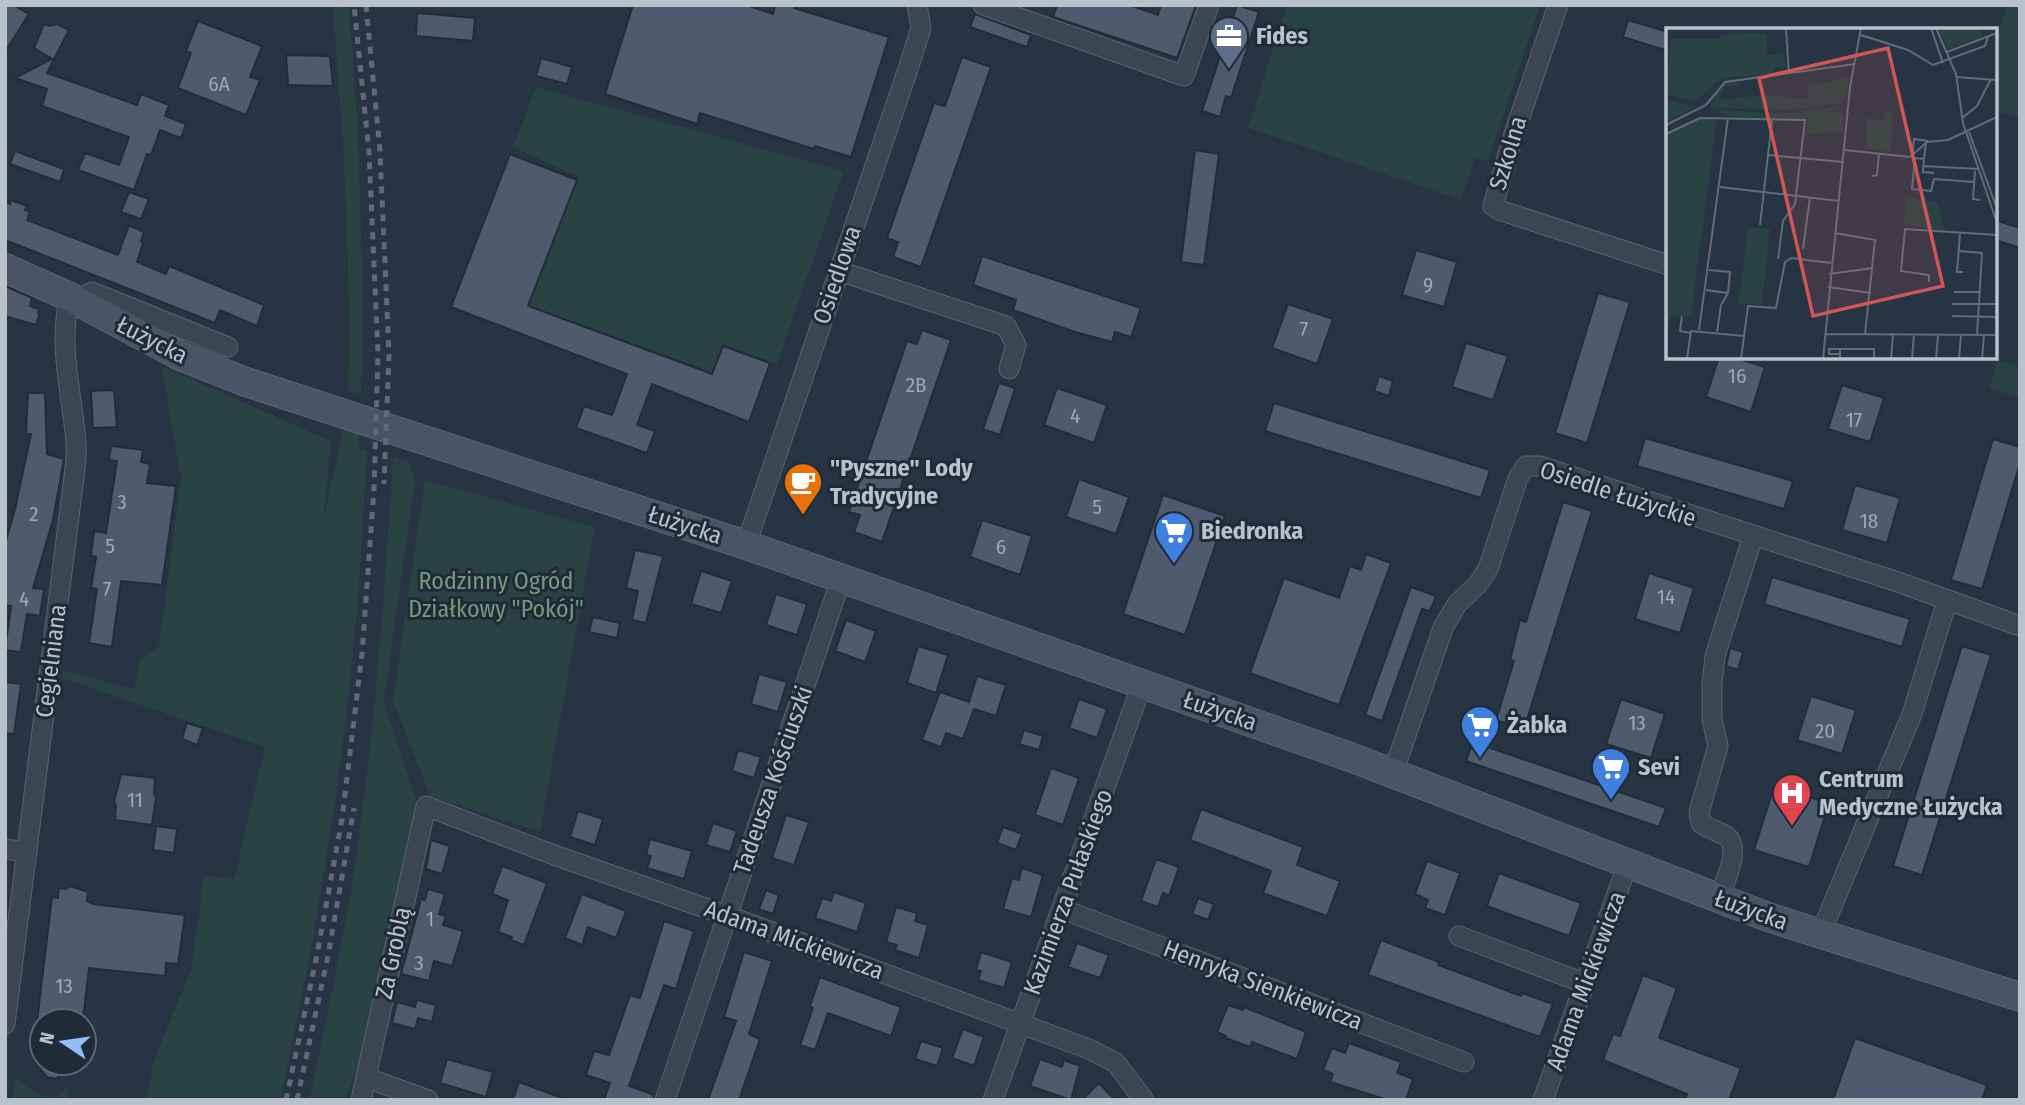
<svg xmlns="http://www.w3.org/2000/svg" width="2025" height="1105" font-family="'Fira Sans Condensed',sans-serif">
<rect width="100%" height="100%" fill="#273443"/>
<g fill="#294244">
<path d="M332,5H348C356,80 359,154 361,229C363,284 364,339 361,394L348,391C351,262 344,134 332,5Z"/>
<polygon points="1287,5 1540,5 1488,161 1475,158 1461,200 1248,128"/>
<polygon points="2007,5 2020,5 2020,118 1995,111 1995,40"/>
<polygon points="536,87 844,171 777,364 722,344 712,372 528,305 579,177 513,147"/>
<polygon points="1998,360 2020,367 2020,398 1989,388"/>
<path d="M161,366L331,441L324,516L344,426L360,428L358,449L367,451C363,511 361,572 355,632C340,789 315,946 280,1100H146L153,1062L191,970L204,875L234,879L265,747L61,678L63,670L133,689L141,659L159,647L181,478Z"/>
<path d="M393,457L409,461L415,480L384,702L417,802L360,1058L346,1100H309C330,1004 350,909 362,812C378,694 385,575 393,457Z"/>
<polygon points="425,480 595,527 540,832 430,796 393,701"/>
<polygon points="15,1078 38,1094 56,1098 69,1084 66,1100 12,1100"/>
</g>
<g fill="#4e5b6c" stroke="#222d3a" stroke-width="2">
<polygon points="5,5 13,5 29,14 5,52"/>
<polygon points="633,5 746,5 773,14 775,5 795,5 794,8 889,37 851,157 815,146 814,149 700,113 697,124 605,94"/>
<polygon points="1057,5 1129,5 1158,15 1161,5 1196,5 1177,58 1053,17"/>
<polygon points="1237,5 1259,12 1231,98 1226,96 1220,117 1202,111"/>
<polygon points="417,13 475,18 473,41 416,36"/>
<polygon points="975,14 1031,35 1027,47 970,27"/>
<polygon points="1628,20 1668,32 1668,51 1623,37"/>
<polygon points="198,21 262,46 250,77 260,80 246,115 178,88 191,53 186,51"/>
<polygon points="44,24 49,26 57,24 69,30 47,73 137,105 141,94 169,105 165,116 186,124 181,138 160,130 151,155 147,154 134,190 78,170 85,153 119,165 129,137 42,106 47,89 15,78 52,59 34,48"/>
<polygon points="286,55 330,56 333,86 288,85"/>
<polygon points="962,57 991,67 921,267 893,257 898,242 887,238 934,103 945,106"/>
<polygon points="541,58 572,67 567,84 536,76"/>
<polygon points="1195,150 1219,154 1204,265 1181,262"/>
<polygon points="15,151 64,169 60,182 10,164"/>
<polygon points="510,154 577,180 528,306 712,374 723,346 770,363 749,422 652,384 637,425 655,431 647,453 576,428 584,406 612,415 627,374 451,307"/>
<polygon points="129,192 149,199 141,219 121,212"/>
<polygon points="11,200 27,206 25,210 30,212 27,220 118,255 129,225 144,232 141,241 143,243 137,262 166,274 169,266 264,305 257,326 220,310 215,323 5,240 5,202 10,204"/>
<polygon points="1995,220 2020,228 2020,248 1995,240"/>
<polygon points="1416,250 1457,262 1444,307 1402,295"/>
<polygon points="982,256 1141,308 1131,337 1115,332 1112,342 1075,332 1013,310 1016,300 973,285"/>
<polygon points="5,286 32,298 30,306 38,309 39,316 36,325 5,316"/>
<polygon points="1598,293 1630,302 1587,443 1555,433"/>
<polygon points="1288,304 1333,319 1317,364 1272,348"/>
<polygon points="922,330 951,340 882,542 854,532 860,515 849,512 907,341 917,344"/>
<polygon points="1466,343 1508,356 1493,400 1452,387"/>
<polygon points="1719,357 1733,357 1765,367 1751,412 1706,397"/>
<polygon points="1379,376 1393,381 1389,396 1374,391"/>
<polygon points="999,383 1015,388 1000,435 983,429"/>
<polygon points="1842,385 1884,398 1870,442 1828,429"/>
<polygon points="1057,388 1107,405 1094,443 1044,425"/>
<polygon points="114,390 117,427 93,428 91,391"/>
<polygon points="28,393 45,393 47,454 64,459 53,520 33,588 44,589 40,616 27,614 21,652 5,650 11,606 5,605 5,544 15,509 31,434 26,434"/>
<polygon points="1274,403 1490,470 1481,498 1265,431"/>
<polygon points="1645,438 1793,481 1784,509 1637,466"/>
<polygon points="1993,439 2020,447 2020,463 1982,589 1951,580"/>
<polygon points="111,446 143,450 141,462 150,464 147,483 176,486 162,585 121,581 112,647 89,643 97,589 91,588 96,557 91,556 94,531 106,533 117,461 109,460"/>
<polygon points="1079,479 1129,497 1116,534 1066,517"/>
<polygon points="1855,485 1900,498 1887,543 1842,530"/>
<polygon points="1163,495 1225,516 1185,635 1123,614"/>
<polygon points="1563,502 1592,511 1524,729 1496,720 1514,661 1510,660 1520,620 1526,622"/>
<polygon points="982,520 1032,536 1020,575 970,557"/>
<polygon points="635,550 663,556 646,623 632,620 638,591 626,588"/>
<polygon points="1366,554 1391,563 1339,705 1250,673 1284,578 1339,598 1350,566 1361,570"/>
<polygon points="701,571 732,581 721,613 691,604"/>
<polygon points="1649,573 1694,588 1680,633 1635,619"/>
<polygon points="1772,577 1910,619 1902,647 1764,604"/>
<polygon points="1411,587 1436,596 1430,611 1422,609 1382,721 1365,715"/>
<polygon points="776,594 807,604 797,635 766,625"/>
<polygon points="593,617 620,623 617,638 589,632"/>
<polygon points="846,620 876,631 865,662 835,651"/>
<polygon points="918,646 948,655 936,693 907,683"/>
<polygon points="1962,646 1991,655 1922,875 1893,866"/>
<polygon points="1730,648 1743,652 1738,670 1726,666"/>
<polygon points="759,674 787,682 778,712 751,704"/>
<polygon points="977,676 1006,685 996,716 974,709 963,739 946,733 941,747 922,740 940,692 969,702"/>
<polygon points="5,682 21,684 14,734 5,733"/>
<polygon points="1811,696 1856,710 1842,754 1797,740"/>
<polygon points="1079,699 1107,709 1097,738 1069,728"/>
<polygon points="1621,699 1665,714 1651,758 1606,744"/>
<polygon points="187,723 203,728 197,745 182,739"/>
<polygon points="1024,730 1043,736 1039,750 1019,744"/>
<polygon points="1473,742 1666,808 1659,827 1466,761"/>
<polygon points="738,750 761,757 754,778 732,771"/>
<polygon points="1051,768 1079,778 1063,825 1035,815"/>
<polygon points="121,774 155,778 154,794 156,797 152,825 115,820 116,805 114,802"/>
<polygon points="1774,787 1829,803 1809,867 1754,850"/>
<polygon points="1201,809 1303,847 1297,865 1340,881 1327,916 1263,893 1271,871 1190,840"/>
<polygon points="578,811 603,819 595,845 570,837"/>
<polygon points="786,815 809,822 794,865 772,858"/>
<polygon points="713,823 737,831 730,852 706,845"/>
<polygon points="156,826 177,829 174,853 153,850"/>
<polygon points="1003,827 1022,834 1016,850 997,843"/>
<polygon points="650,839 692,851 684,879 647,868 651,856 646,855"/>
<polygon points="431,840 450,846 442,874 426,869"/>
<polygon points="1156,859 1179,867 1169,896 1163,893 1158,907 1141,901"/>
<polygon points="1427,861 1460,873 1445,915 1425,908 1428,900 1415,894"/>
<polygon points="502,866 547,883 524,945 511,940 512,937 498,932 508,900 492,894"/>
<polygon points="1022,868 1043,875 1031,917 1003,909 1012,878 1019,880"/>
<polygon points="1499,873 1581,903 1569,936 1487,906"/>
<polygon points="70,886 88,892 87,901 94,904 185,915 178,964 166,963 165,976 89,968 83,1019 37,1021 52,897 58,898 59,888 66,889"/>
<polygon points="428,889 445,894 439,914 446,916 443,925 463,931 452,966 434,961 429,981 401,974 421,899 425,900"/>
<polygon points="766,890 779,895 773,914 759,909"/>
<polygon points="834,892 866,903 857,932 815,918 822,898 831,901"/>
<polygon points="582,894 626,911 616,938 588,927 582,945 565,938"/>
<polygon points="1198,898 1214,904 1208,920 1192,914"/>
<polygon points="896,907 917,913 915,921 928,925 919,958 895,950 897,945 886,942"/>
<polygon points="664,921 694,931 676,989 664,985 629,1086 654,1095 653,1100 604,1100 610,1083 586,1075 594,1051 609,1055 630,995 640,998"/>
<polygon points="1381,940 1439,962 1438,965 1479,980 1521,996 1522,993 1553,1004 1540,1037 1368,975"/>
<polygon points="1077,943 1109,955 1100,978 1068,967"/>
<polygon points="744,952 772,961 749,1034 760,1039 739,1100 708,1100 736,1021 724,1017"/>
<polygon points="981,952 1012,962 1004,988 978,980 981,971 976,970"/>
<polygon points="1643,975 1677,988 1659,1038 1741,1068 1729,1100 1685,1100 1687,1094 1603,1060 1613,1034 1620,1036"/>
<polygon points="820,977 901,1007 891,1036 828,1013 815,1050 800,1045 813,1008 810,1006"/>
<polygon points="417,1000 436,1005 432,1022 418,1018 415,1029 392,1023 397,1002 415,1007"/>
<polygon points="1228,1005 1243,1010 1244,1007 1306,1032 1297,1059 1252,1042 1250,1047 1226,1038 1226,1036 1217,1032"/>
<polygon points="963,1029 984,1037 974,1066 952,1058"/>
<polygon points="1855,1038 1987,1085 1982,1100 1833,1100"/>
<polygon points="921,1041 943,1048 937,1066 915,1059"/>
<polygon points="1349,1043 1401,1062 1397,1073 1413,1079 1406,1100 1388,1100 1330,1082 1333,1074 1323,1070 1332,1048 1345,1053"/>
<polygon points="447,1059 493,1072 486,1097 440,1083"/>
<polygon points="1040,1059 1062,1067 1064,1060 1080,1066 1071,1100 1030,1086"/>
<polygon points="36,1063 74,1063 56,1079 47,1077"/>
<polygon points="519,1082 562,1098 562,1100 513,1100"/>
<polygon points="1099,1083 1115,1100 1082,1100"/>
</g>
<g fill="none" stroke-linecap="round" stroke-linejoin="round">
<g stroke="#5a6470" stroke-width="21">
<g id="street">
<polyline points="983,5 1184,76 1209,5"/>
<polyline points="1558,5 1512,140 1493,206 1499,210 1668,265"/>
<polyline points="839,271 1006,326 1016,345 1009,369"/>
<polyline points="77,300 92,292 228,347"/>
<polyline points="746,545 909,66 921,28 917,5"/>
<polyline points="1393,773 1443,628 1457,604 1478,584 1488,569 1518,478 1526,466 1540,466 1898,582 2020,626"/>
<polyline points="5,849 27,852"/>
<path d="M1718,899C1724,885 1742,847 1726,836C1718,831 1708,829 1701,823L1699,812L1718,746L1712,719V684L1715,656L1753,536"/>
<polyline points="1062,909 1464,1062"/>
<polyline points="1820,935 1912,714 1947,601"/>
<polyline points="1459,936 1584,983"/>
<path d="M5,1024L74,477C75,467 77,455 76,444C73,397 57,344 70,297"/>
<polyline points="367,1078 428,1100"/>
<polyline points="361,1100 426,806 554,855 728,916 1089,1049 1116,1063 1144,1100"/>
<polyline points="665,1100 841,579"/>
<polyline points="993,1100 1142,684"/>
<polyline points="1543,1100 1628,863"/>
</g>
</g>
<g stroke="#5a6470" stroke-width="30">
<polyline id="secondary" points="5,268 70,297 180,356 246,382 746,545 1350,757 1768,917 2020,997"/>
</g>
<use href="#street" stroke="#3b4653" stroke-width="19"/>
<use href="#secondary" stroke="#495566" stroke-width="28"/>
<g stroke="#5e6a7a" stroke-width="5" stroke-dasharray="7 7" stroke-linecap="butt">
<polyline points="366,5 380,151 389,355 384,484"/>
<polyline points="286,1100 317,955 342,819 362,654 374,489 378,354 369,152 354,5"/>
<polyline points="297,1100 328,956 354,808"/>
</g>
</g>
<defs>
<g id="office-pin" transform="scale(2.0125)"><path d="M0 17L-7.5 6A9.5 9.5 0 1 1 7.5 6Z" fill="#5c6f8a" stroke="#202b38"/><path d="M-6-3h4V-5.5h4V-3h4V5H-6ZM-1-4.5V-3h2v-1.5ZM-6 0V1H6V0Z" fill="#fff"/></g>
<g id="cafe-pin" transform="scale(2.0125)"><path d="M0 17L-7.5 6A9.5 9.5 0 1 1 7.5 6Z" fill="#e8710a" stroke="#202b38"/><path d="M-5.5-4.5H6V0H3Q3 3.5 0 3.5H-2.5Q-5.5 3.5-5.5 0ZM3-3.2v2h1.7v-2ZM-6 4.5H4V6H-6Z" fill="#fff"/></g>
<g id="supermarket-pin" transform="scale(2.0125)"><path d="M0 17L-7.5 6A9.5 9.5 0 1 1 7.5 6Z" fill="#3f7fe0" stroke="#202b38"/><path d="M-6-5.5h2.5l.6 2H6L4.5 2H-2.5L-4.4-4H-6ZM-1.5 3.2a1.3 1.3 0 1 0 .1 0ZM3 3.2a1.3 1.3 0 1 0 .1 0Z" fill="#fff"/></g>
<g id="hospital-pin" transform="scale(2.0125)"><path d="M0 17L-7.5 6A9.5 9.5 0 1 1 7.5 6Z" fill="#e0444e" stroke="#202b38"/><path d="M-5-5h3v3.5h4V-5h3V5h-3V1.5h-4V5h-3Z" fill="#fff"/></g>
</defs>
<g fill-rule="evenodd">
<use href="#office-pin" x="1229" y="36"/>
<use href="#cafe-pin" x="803" y="482"/>
<use href="#supermarket-pin" x="1174" y="531"/>
<use href="#supermarket-pin" x="1480" y="725"/>
<use href="#supermarket-pin" x="1611" y="767"/>
<use href="#hospital-pin" x="1792" y="793"/>
</g>
<g text-anchor="middle" dominant-baseline="central" stroke-width="6" stroke-linejoin="round" paint-order="stroke">
<g font-size="21" fill="#9ea8b4">
<text x="219" y="84">6A</text>
<text x="1428" y="285">9</text>
<text x="1304" y="329">7</text>
<text x="1737" y="376">16</text>
<text x="916" y="385">2B</text>
<text x="1075" y="416">4</text>
<text x="1854" y="420">17</text>
<text x="122" y="502">3</text>
<text x="1097" y="507">5</text>
<text x="34" y="514">2</text>
<text x="1869" y="521">18</text>
<text x="110" y="546">5</text>
<text x="1001" y="547">6</text>
<text x="107" y="589">7</text>
<text x="1666" y="597">14</text>
<text x="24" y="599">4</text>
<text x="1637" y="723">13</text>
<text x="1825" y="731">20</text>
<text x="135" y="800">11</text>
<text x="430" y="919">1</text>
<text x="419" y="963">3</text>
<text x="64" y="986">13</text>
</g>
<g font-size="24" font-weight="bold" fill="#b9c1cc" stroke="#202b38" text-anchor="start">
<text x="1256" y="36">Fides</text>
<text x="830" y="468">"Pyszne" Lody<tspan x="830" dy="28">Tradycyjne</tspan></text>
<text x="1201" y="531">Biedronka</text>
<text x="1507" y="725">Żabka</text>
<text x="1638" y="767">Sevi</text>
<text x="1819" y="779">Centrum<tspan x="1819" dy="28">Medyczne Łużycka</tspan></text>
</g>
<g font-size="24" fill="#b9c1cc" stroke="#202b38">
<text transform="translate(1508 153) rotate(-73)">Szkolna</text>
<text transform="translate(837 275) rotate(-71)">Osiedlowa</text>
<text transform="translate(152 340) rotate(27)">Łużycka</text>
<text transform="translate(1618 494) rotate(18)">Osiedle Łużyckie</text>
<text transform="translate(685 525) rotate(18)">Łużycka</text>
<text transform="translate(51 661) rotate(-83)">Cegielniana</text>
<text transform="translate(1220 711) rotate(19)">Łużycka</text>
<text transform="translate(773 780) rotate(-71)">Tadeusza Kościuszki</text>
<text transform="translate(1068 892) rotate(-70)">Kazimierza Pułaskiego</text>
<text transform="translate(1751 910) rotate(20)">Łużycka</text>
<text transform="translate(794 940) rotate(20)">Adama Mickiewicza</text>
<text transform="translate(393 953) rotate(-78)">Za Groblą</text>
<text transform="translate(1586 981) rotate(-70)">Adama Mickiewicza</text>
<text transform="translate(1263 985) rotate(21)">Henryka Sienkiewicza</text>
</g>
<g font-size="24" fill="#709d79" stroke="#202b38">
<text x="496" y="581">Rodzinny Ogród<tspan x="496" dy="28">Działkowy "Pokój"</tspan></text>
</g>
</g>
<g transform="translate(1666 28)">
<rect width="331" height="331" fill="#273443"/>
<path d="M272,0H314L317,8L282,21ZM101,5V27L118,26L119,39H107V46L57,50L29,73L0,66L5,11H53L56,6ZM144,45L145,54L151,56L184,49L178,71L182,74L120,82L44,80L50,65L59,55L74,54V58H59L54,71L102,67L141,71ZM0,72L30,79L0,93ZM179,78L139,91L68,89L44,81L119,86ZM177,83V104L139,106L141,92L151,85ZM219,84L227,85L225,124L201,121V90L217,93ZM51,90L25,289L6,287L0,303V107L26,92ZM241,170L272,174L278,202L238,197ZM82,199L104,201L96,277L72,275Z" fill="#294244"/>
<path fill="none" stroke="#616c7a" stroke-width="2" d="M120,0L123,46M265,0L277,35M270,0L290,46L297,95L331,195M195,7L242,22L267,37L319,18L322,9M281,24L331,5M290,49L331,52M296,90L311,78L325,51M0,97L40,77L59,54L189,36M303,104L330,178M0,106L34,90L139,92L129,176L117,193L112,231M179,122L244,129L261,114L282,112L331,89M102,127L177,134M246,127L248,111L262,113M248,130L258,131L260,115M249,130L246,161L265,163L268,151L308,154M258,131L257,144L268,145M257,138L313,141M309,143L307,171L314,172M206,148L211,147L213,126M54,159L173,173M94,197L106,92M169,205L209,212L199,306M294,206L291,244H297M137,221L144,169M293,223L316,225L311,307M163,246L207,240M263,254V247L235,243L239,201L331,207M162,259L205,265M40,262L62,265L64,244L43,242M288,264H313M286,276H331M16,288L14,303L24,305M286,288L331,289M33,302L62,90M51,304L55,277L62,265M159,306L331,307M174,326H163V321H174M21,331L25,303L78,308M75,331L82,278L110,280L119,234L125,230L165,235M157,331L184,59L195,0M174,331V321H208V331M225,331L227,306M246,331L248,306M270,331L272,307M293,331L295,307M316,331L318,307"/>
<path fill="#cd5659" fill-opacity="0.15" stroke="#cd5659" stroke-width="3.5" d="M222,20L277,258L147,288L93,50Z"/>
<rect width="331" height="331" fill="none" stroke="#b9c1cc" stroke-width="3.5"/>
</g>
<rect width="2025" height="1105" fill="none" stroke="#b9c1cc" stroke-width="14"/>
<g transform="translate(63 1042) rotate(283)"><circle r="33" fill="#202b38" stroke="#5d6773" stroke-width="2"/>
<path d="M0-5L12 26L0 18L-12 26Z" fill="#92bdf9"/>
<text y="-10" font-size="19" font-weight="bold" text-anchor="middle" fill="#b9c1cc">N</text>
</g>
</svg>
